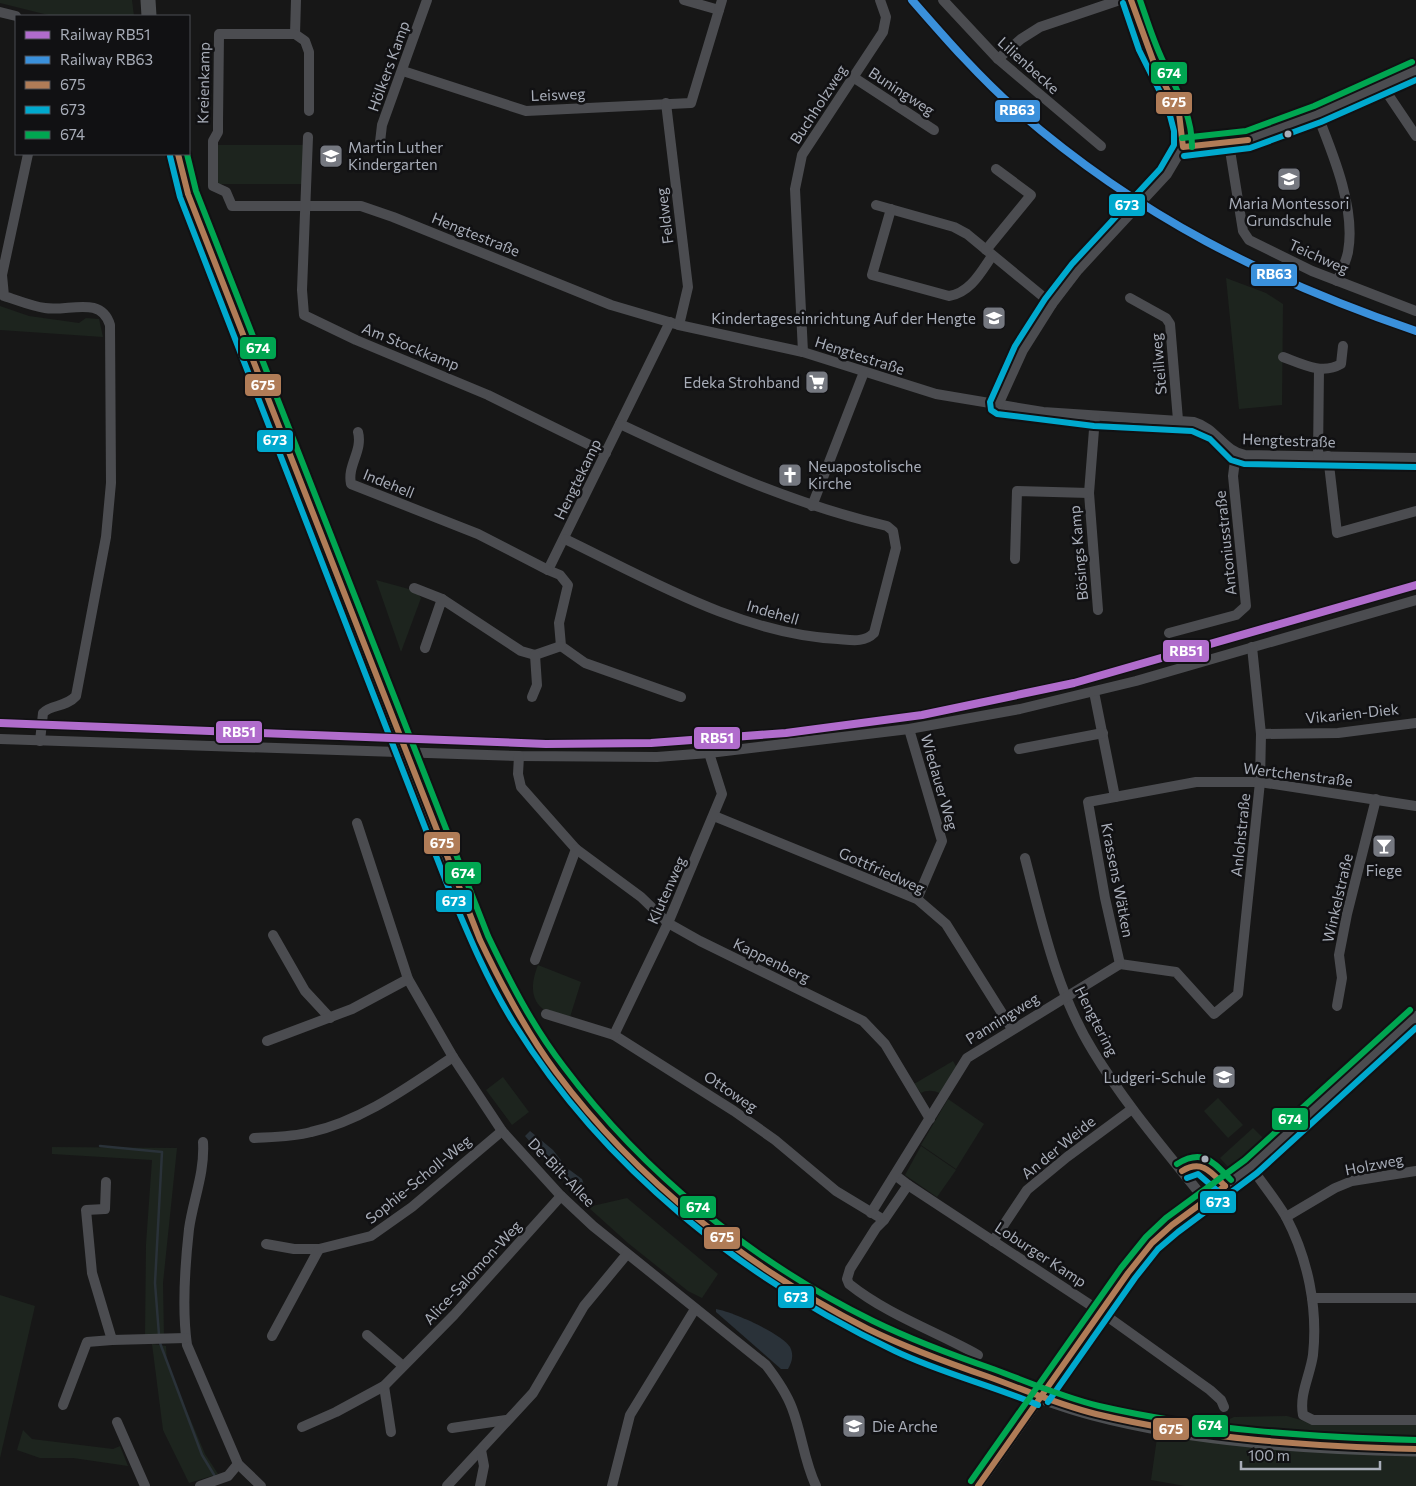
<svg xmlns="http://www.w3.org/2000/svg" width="1416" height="1486" font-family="Commissioner,sans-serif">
<rect width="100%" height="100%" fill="#171717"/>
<g fill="#1d241e">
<polygon points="0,0 132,0 134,16 52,16 0,3"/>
<polygon points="215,145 308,145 306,184 215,184"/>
<polygon points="1226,278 1266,293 1283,304 1282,405 1239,409"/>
<polygon points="0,306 29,316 79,323 86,318 99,319 103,337 0,330"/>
<polygon points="376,580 416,591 421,598 401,652"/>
<path d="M538,965L581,982L570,1017C562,1015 549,1014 543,1009C529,998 532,980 538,965Z"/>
<path d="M953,1061L957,1068L941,1094C934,1090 927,1090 921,1093L914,1084Z"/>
<polygon points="503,1077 529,1112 512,1125 486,1090"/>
<polygon points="1218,1098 1243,1125 1228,1138 1204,1111"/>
<polygon points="948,1099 984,1124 956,1169 921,1145"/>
<polygon points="1253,1128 1265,1140 1231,1170 1220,1158"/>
<polygon points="921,1146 956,1170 937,1197 905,1175"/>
<polygon points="52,1147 177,1148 163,1283 164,1337 145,1336 146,1244 152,1160 52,1154"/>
<polygon points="627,1198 718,1274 702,1298 688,1291 628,1243 588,1207"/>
<polygon points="0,1295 35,1306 0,1458"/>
<polygon points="152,1344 166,1346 167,1364 205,1454 218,1474 189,1483 163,1430"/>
<polygon points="1287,1416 1318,1425 1416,1424 1416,1438 1336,1435 1221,1423 1234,1417"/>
<polygon points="23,1430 32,1439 113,1449 120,1446 128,1466 73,1458 40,1458 17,1450"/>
<polygon points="1158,1431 1416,1455 1416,1486 1185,1486 1151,1480"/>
</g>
<g fill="#2a3239">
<polygon points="530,1131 553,1150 567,1168 582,1179 585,1188 582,1194 572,1190 525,1136"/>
<path d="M716,1309C733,1312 781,1333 790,1347C794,1355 792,1362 788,1369H781L716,1312Z"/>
</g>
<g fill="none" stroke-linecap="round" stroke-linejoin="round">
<g stroke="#2a3239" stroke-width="2.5">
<polyline points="100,1146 162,1152 155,1283 159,1335"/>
<polyline points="160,1343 202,1455 216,1478"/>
</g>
<g stroke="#4b4c50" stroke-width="10">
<polyline points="684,0 719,10"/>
<polyline points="943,0 998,59 1101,146"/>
<polyline points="0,12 16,16"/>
<polyline points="295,34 296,0"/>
<polyline points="998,59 1021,39 1040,27 1120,0"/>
<polyline points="403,71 526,111 691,103 722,0"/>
<polyline points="853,77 934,130"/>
<polyline points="1383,87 1416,136"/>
<polyline points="666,103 688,287 679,325"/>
<path d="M309,111V52L305,41L295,34H219L218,122V132L213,141V186L226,192L232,206H361L393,217L611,305L679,325L803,352L936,394L1043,412L1194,422C1216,428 1224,452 1245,455L1416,458"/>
<path d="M1317,114C1333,154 1356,209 1348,252C1346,262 1341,272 1337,281"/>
<polyline points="308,137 302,290 304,315 356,340 488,395 606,453"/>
<polyline points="380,142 382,125 427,0"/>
<polyline points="1229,144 1243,231 1249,240 1312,271 1416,311"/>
<polyline points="1183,147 1248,140 1317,114 1416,70"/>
<path d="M28,154L2,275L4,296C17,300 31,306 45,308C68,312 101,295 110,325L111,483L106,537L76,696C65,708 51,704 43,713L40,741"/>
<polyline points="876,205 954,227 967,234 1052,304"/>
<path d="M891,209L872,275L949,296C970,293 981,272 992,256"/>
<polyline points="986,250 1031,195 996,169"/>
<polyline points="1130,298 1166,318 1170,324 1178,420"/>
<polyline points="670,322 548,570 560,575 568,585 559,623 561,646 585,663 681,697"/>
<polyline points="803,352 795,189 802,155 883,32 886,17 880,0"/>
<path d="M1283,357C1302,364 1322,375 1341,364L1343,346"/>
<polyline points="998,405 1023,350 1052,304 1078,270 1167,174 1183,147 1183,130 1176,105 1147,46 1131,0"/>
<polyline points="1095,417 1089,493 1098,610"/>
<path d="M358,432C363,451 347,465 351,484L478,534L548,570"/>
<polyline points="1318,456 1319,369"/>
<polyline points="1328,456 1337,533 1416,511"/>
<polyline points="812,506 864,372"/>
<path d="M565,539C650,580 741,634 838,639C851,640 864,643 874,633L896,548L893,531L887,526C792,504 707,465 620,424"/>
<polyline points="1015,559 1017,491 1089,493"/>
<polyline points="414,588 442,599"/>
<polyline points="1169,633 1236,615 1246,606 1233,476 1236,453"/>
<polyline points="425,648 442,599 521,651 535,655 561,646"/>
<polyline points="1094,692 1115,797"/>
<polyline points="532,697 537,685 535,655"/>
<polyline points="909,729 942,841 917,899"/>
<polyline points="1261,734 1338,733 1416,723"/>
<polyline points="0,739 519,756 657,757 709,753 909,729 1020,709 1136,681 1416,600"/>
<polyline points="1019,749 1103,733"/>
<polyline points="519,756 518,774 521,787 576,849 641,897 668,923 700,941 863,1021 885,1044 930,1119"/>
<polyline points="714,816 917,899 946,924 1012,1029"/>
<path d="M357,823L408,979L453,1057L502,1131L561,1196L593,1226L766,1365C776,1378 786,1392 792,1408C802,1434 804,1461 816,1486"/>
<path d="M1025,858C1042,923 1057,993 1093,1051C1125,1104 1166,1151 1205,1200"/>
<polyline points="273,935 305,991 330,1018"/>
<polyline points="535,960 576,849"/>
<polyline points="1120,964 1105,898 1088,802 1196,782 1260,782 1416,806"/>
<polyline points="1120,964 1176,972 1214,1014 1238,994 1260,782 1261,734 1252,647"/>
<polyline points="1337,1006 1342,978 1339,955 1347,914 1376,799"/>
<polyline points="546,1014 614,1035 734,1111 775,1140 836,1191 884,1220"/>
<polyline points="614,1035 668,923 722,794 709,753"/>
<polyline points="267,1041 352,1009 408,979"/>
<path d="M254,1138C273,1137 293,1137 311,1132C364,1120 409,1086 453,1057"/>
<path d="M203,1142C205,1173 193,1200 189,1229C185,1265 182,1310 187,1345L238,1464L261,1486"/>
<path d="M1251,1167C1262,1183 1276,1200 1286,1217C1308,1259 1318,1308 1313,1355C1310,1376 1299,1394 1303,1415L1313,1420H1416"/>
<path d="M895,1175L908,1185L884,1220L876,1228L850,1269L847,1279L849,1284C888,1315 935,1331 978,1355"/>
<polyline points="106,1182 105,1209 86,1210 92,1273 112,1340 186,1338"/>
<polyline points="908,1185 1101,1312 1210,1390 1221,1400 1224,1407"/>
<polyline points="871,1213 967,1058 1120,964"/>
<polyline points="1286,1217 1335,1188 1352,1181 1416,1171"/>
<polyline points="993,1241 1027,1190 1067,1157 1132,1109"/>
<polyline points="266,1244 294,1249 319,1249 371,1236 412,1207 502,1131"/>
<polyline points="1312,1298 1416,1298"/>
<polyline points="367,1335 403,1366"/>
<polyline points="272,1336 319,1249"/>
<polyline points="384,1386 391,1432"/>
<polyline points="63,1405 87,1342 112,1340"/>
<polyline points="117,1422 145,1486"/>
<polyline points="302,1427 336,1412 384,1386 454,1315 561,1196"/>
<polyline points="452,1428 506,1420"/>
<polyline points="200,1486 228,1476 238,1464"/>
<polyline points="447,1486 533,1393 584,1306 627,1254"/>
<polyline points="480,1486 484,1466 481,1450"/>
<polyline points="612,1486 630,1415 695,1309"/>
<polyline points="978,1486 1128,1273 1152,1243 1172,1225 1251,1167 1416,1016"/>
</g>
<g stroke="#4d4f52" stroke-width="15">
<polyline points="148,0 149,16"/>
<polyline points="178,154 188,194 381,690"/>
<path d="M425,805C458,888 489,973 539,1047C627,1178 759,1277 901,1343C933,1359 968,1370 1002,1382C1032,1393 1061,1405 1093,1413C1195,1440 1311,1447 1416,1449"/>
</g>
<polyline stroke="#4d4f52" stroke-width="15" points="381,690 425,805"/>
<g stroke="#111113" stroke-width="10">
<g id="bus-1">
<polyline points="1131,0 1154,63 1179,113 1183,147 1248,140"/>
<path d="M178,154L188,194L480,940C502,986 526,1032 556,1072C637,1181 748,1268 868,1329C907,1348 948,1363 989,1377C1025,1390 1059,1405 1096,1414C1201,1439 1308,1446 1416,1449"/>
<path d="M1182,1171C1202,1159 1211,1172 1225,1186"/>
<polyline points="978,1486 1128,1273 1152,1243 1172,1225 1225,1186"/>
</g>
</g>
<g stroke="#111113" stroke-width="10">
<g id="bus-2">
<polyline points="1123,3 1139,50 1168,108 1174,131 1174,145 1160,169 1072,264 1045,299 1015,346 990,402 991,410 997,414 1094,426 1192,431 1210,439 1231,460 1244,464 1416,467"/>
<path d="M170,156L180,197L445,879C466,929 486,979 515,1025C605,1169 742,1278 895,1351C941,1373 991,1385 1038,1405"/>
<polyline points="1184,156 1250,148 1321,122 1416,80"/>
<polyline points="1187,1178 1198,1174 1219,1192"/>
<polyline points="1048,1402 1135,1278 1158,1249 1178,1232 1257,1173 1416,1028"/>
</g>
</g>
<g stroke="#111113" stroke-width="10">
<g id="bus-3">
<path d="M1140,0C1147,20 1153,40 1162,59C1176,89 1192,113 1192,147"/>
<polyline points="1182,138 1246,131 1314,106 1412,62"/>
<path d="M187,154L196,191L488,936C510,982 533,1027 564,1067C644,1174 753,1262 873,1321C912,1340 952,1355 993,1369C1028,1382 1062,1397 1099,1406C1203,1430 1309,1437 1416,1440"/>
<path d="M1177,1164C1203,1148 1213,1162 1231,1180"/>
<polyline points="971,1481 1121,1268 1146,1237 1166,1218 1245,1160 1410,1010"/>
</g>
</g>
<use href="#bus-1" stroke="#b07c57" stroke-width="6"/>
<use href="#bus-2" stroke="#00a9ce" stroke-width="6"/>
<use href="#bus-3" stroke="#00a651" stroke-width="6"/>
<g stroke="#111113" stroke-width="11">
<polyline id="rail-1" points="0,723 546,744 651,743 786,733 922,715 1074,683 1416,585"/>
</g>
<g stroke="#111113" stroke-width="11">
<path id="rail-2" d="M912,0C946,39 980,78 1019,112C1140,217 1265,279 1416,331"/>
</g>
<use href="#rail-1" stroke="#b06ccc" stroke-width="8"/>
<use href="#rail-2" stroke="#3a90db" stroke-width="8"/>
</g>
<defs>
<g id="school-square" transform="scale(1.25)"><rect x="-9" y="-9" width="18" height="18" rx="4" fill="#757880" stroke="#111113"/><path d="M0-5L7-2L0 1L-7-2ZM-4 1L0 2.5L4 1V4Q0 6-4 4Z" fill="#fff"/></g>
<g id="supermarket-square" transform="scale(1.25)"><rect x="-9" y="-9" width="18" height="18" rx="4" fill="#757880" stroke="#111113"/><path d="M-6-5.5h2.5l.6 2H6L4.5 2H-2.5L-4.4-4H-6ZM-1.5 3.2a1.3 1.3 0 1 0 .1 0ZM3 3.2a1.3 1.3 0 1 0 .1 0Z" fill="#fff"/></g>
<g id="church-square" transform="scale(1.25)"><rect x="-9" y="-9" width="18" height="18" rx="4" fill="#757880" stroke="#111113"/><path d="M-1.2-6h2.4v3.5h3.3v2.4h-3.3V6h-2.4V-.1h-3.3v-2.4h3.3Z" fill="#fff"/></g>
<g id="bar-square" transform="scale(1.25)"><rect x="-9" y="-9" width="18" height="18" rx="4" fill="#757880" stroke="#111113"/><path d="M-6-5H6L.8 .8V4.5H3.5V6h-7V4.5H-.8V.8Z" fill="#fff"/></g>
</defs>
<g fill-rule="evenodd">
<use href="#school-square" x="331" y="156"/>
<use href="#school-square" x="1289" y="179"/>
<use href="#school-square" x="994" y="318"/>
<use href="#supermarket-square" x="817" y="382"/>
<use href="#church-square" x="790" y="475"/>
<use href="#bar-square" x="1384" y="846"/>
<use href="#school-square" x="1224" y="1077"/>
<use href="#school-square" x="854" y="1426"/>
</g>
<g fill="#a8adb8" stroke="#111113" stroke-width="2">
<circle cx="1288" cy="134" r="4.5"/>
<circle cx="1205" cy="1159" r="4.5"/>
</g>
<g text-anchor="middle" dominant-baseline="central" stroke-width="5" stroke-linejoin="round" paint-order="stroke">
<g font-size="15" fill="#a8adb8" stroke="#111113">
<text transform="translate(1029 65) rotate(42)">Lilienbecke</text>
<text transform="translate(388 66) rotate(-70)">Hölkers Kamp</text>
<text transform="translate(203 83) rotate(-89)">Kreienkamp</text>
<text transform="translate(902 91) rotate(33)">Buningweg</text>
<text transform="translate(558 94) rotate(-2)">Leisweg</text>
<text transform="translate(818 104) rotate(-57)">Buchholzweg</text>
<text transform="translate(664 216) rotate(-97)">Feldweg</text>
<text transform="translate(476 234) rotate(22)">Hengtestraße</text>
<text transform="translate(1319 256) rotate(24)">Teichweg</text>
<text transform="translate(411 346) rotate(22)">Am Stockkamp</text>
<text transform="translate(860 355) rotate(18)">Hengtestraße</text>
<text transform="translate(1158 364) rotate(-95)">Steillweg</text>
<text transform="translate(1289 440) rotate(2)">Hengtestraße</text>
<text transform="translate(577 479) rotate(-64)">Hengtekamp</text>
<text transform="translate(389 483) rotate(22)">Indehell</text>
<text transform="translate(1225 543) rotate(-96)">Antoniusstraße</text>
<text transform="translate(1078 553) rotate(-95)">Bösings Kamp</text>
<text transform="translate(773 612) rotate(16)">Indehell</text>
<text transform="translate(1352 713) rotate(-6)">Vikarien-Diek</text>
<text transform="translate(1298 774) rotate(7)">Wertchenstraße</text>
<text transform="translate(940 782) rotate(74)">Wiedauer Weg</text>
<text transform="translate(1240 835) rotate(-84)">Anlohstraße</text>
<text transform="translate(882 870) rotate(24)">Gottfriedweg</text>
<text transform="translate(1118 880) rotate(79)">Krassens Wätken</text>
<text transform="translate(666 890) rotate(-66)">Klutenweg</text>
<text transform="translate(1337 898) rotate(-77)">Winkelstraße</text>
<text transform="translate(772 960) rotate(26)">Kappenberg</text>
<text transform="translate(1002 1018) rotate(-32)">Panningweg</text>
<text transform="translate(1097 1021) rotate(63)">Hengtering</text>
<text transform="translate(731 1091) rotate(34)">Ottoweg</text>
<text transform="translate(1058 1147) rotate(-39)">An der Weide</text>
<text transform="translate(1374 1164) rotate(-11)">Holzweg</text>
<text transform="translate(562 1172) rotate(46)">De-Bilt-Allee</text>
<text transform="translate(418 1179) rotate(-39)">Sophie-Scholl-Weg</text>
<text transform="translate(1041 1254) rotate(33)">Loburger Kamp</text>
<text transform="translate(472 1272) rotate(-47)">Alice-Salomon-Weg</text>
</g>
<g font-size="15" fill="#a8adb8" stroke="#111113" text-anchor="start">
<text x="348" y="147">Martin Luther<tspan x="348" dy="17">Kindergarten</tspan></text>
<text x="1289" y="203" text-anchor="middle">Maria Montessori<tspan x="1289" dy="17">Grundschule</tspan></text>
<text x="976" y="318" text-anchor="end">Kindertageseinrichtung Auf der Hengte</text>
<text x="800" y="382" text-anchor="end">Edeka Strohband</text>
<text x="808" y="466">Neuapostolische<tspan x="808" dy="17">Kirche</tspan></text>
<text x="1384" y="870" text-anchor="middle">Fiege</text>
<text x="1206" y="1077" text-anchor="end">Ludgeri-Schule</text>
<text x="872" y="1426">Die Arche</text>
</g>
</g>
<g stroke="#111113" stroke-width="2">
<rect x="1150" y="61" width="38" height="24" rx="5" fill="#00a651"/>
<rect x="1155" y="91" width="38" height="24" rx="5" fill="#b07c57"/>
<rect x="994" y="99" width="47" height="24" rx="5" fill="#3a90db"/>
<rect x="1108" y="193" width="38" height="24" rx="5" fill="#00a9ce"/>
<rect x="1250" y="263" width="48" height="24" rx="5" fill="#3a90db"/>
<rect x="239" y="336" width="38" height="24" rx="5" fill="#00a651"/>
<rect x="244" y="373" width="38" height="24" rx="5" fill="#b07c57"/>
<rect x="256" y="429" width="38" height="24" rx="5" fill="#00a9ce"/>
<rect x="1162" y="639" width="48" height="24" rx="5" fill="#b06ccc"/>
<rect x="215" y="720" width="48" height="24" rx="5" fill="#b06ccc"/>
<rect x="693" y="726" width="48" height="24" rx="5" fill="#b06ccc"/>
<rect x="423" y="831" width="38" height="24" rx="5" fill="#b07c57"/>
<rect x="444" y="861" width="38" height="24" rx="5" fill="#00a651"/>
<rect x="435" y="889" width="38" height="24" rx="5" fill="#00a9ce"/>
<rect x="1271" y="1107" width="38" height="24" rx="5" fill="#00a651"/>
<rect x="1199" y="1190" width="38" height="24" rx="5" fill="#00a9ce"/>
<rect x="679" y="1195" width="38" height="24" rx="5" fill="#00a651"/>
<rect x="703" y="1226" width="38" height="24" rx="5" fill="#b07c57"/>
<rect x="777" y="1285" width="38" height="24" rx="5" fill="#00a9ce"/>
<rect x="1191" y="1414" width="38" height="24" rx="5" fill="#00a651"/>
<rect x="1152" y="1417" width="38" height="24" rx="5" fill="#b07c57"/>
</g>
<g font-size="14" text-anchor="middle" font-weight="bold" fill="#fff">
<text x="1169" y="78">674</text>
<text x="1174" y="107">675</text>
<text x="1017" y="115">RB63</text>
<text x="1127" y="210">673</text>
<text x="1274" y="279">RB63</text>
<text x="258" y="353">674</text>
<text x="263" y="390">675</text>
<text x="275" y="445">673</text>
<text x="1186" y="656">RB51</text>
<text x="239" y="737">RB51</text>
<text x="717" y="743">RB51</text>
<text x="442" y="848">675</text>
<text x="463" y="878">674</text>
<text x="454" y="906">673</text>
<text x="1290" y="1124">674</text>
<text x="1218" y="1207">673</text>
<text x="698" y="1212">674</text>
<text x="722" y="1242">675</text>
<text x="796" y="1302">673</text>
<text x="1210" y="1430">674</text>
<text x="1171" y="1434">675</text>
</g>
<rect x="15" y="15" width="175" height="140" fill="#111113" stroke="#4d4f55"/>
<rect x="25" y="31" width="25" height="8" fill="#b06ccc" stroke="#4d4f55"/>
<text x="60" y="40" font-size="15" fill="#a8adb8">Railway RB51</text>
<rect x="25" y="56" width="25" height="8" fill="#3a90db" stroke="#4d4f55"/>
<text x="60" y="65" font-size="15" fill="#a8adb8">Railway RB63</text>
<rect x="25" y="81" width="25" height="8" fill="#b07c57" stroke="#4d4f55"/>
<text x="60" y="90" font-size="15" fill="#a8adb8">675</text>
<rect x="25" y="106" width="25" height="8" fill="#00a9ce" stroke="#4d4f55"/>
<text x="60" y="115" font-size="15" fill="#a8adb8">673</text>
<rect x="25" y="131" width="25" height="8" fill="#00a651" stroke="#4d4f55"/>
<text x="60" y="140" font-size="15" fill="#a8adb8">674</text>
<path d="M1241 1461v8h139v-8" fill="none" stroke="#a8adb8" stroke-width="2.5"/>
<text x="1248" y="1461" font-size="15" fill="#a8adb8" stroke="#111113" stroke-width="4" paint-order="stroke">100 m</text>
</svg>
